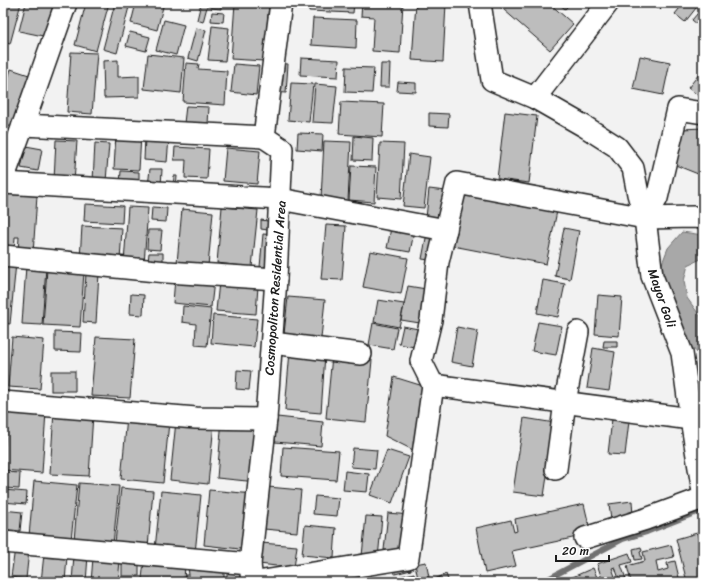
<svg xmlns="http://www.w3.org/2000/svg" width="706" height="585" font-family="Sriracha,sans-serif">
<rect width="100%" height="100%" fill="#f2f2f2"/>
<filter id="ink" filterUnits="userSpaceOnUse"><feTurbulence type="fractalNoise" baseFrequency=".025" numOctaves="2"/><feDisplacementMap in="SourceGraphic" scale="8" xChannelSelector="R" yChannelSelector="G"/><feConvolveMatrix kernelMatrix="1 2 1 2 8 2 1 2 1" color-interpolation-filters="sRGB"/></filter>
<g filter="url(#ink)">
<polygon fill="#a8a8a8" stroke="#707070" points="682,232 703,235 703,258 688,265 684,281 687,298 703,320 703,382 701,357 687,342 663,282 661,266 668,248"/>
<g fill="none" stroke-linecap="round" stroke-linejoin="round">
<polyline stroke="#707070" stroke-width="5.5" points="542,582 623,539 647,532 703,510"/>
</g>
<g fill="#bdbdbd" stroke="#1c1c1c">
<polygon points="3,3 21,3 10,44 3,42"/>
<polygon points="26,3 58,3 48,37 19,31"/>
<polygon points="86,3 109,3 96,51 75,45"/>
<polygon points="115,3 130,3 117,53 103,49"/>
<polygon points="136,3 164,3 157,30 131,23"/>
<polygon points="201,3 208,3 203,22 197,20"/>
<polygon points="211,3 221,3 221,9 211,8"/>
<polygon points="235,3 269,5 264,61 231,59"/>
<polygon points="309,3 354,3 353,13 309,11"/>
<polygon points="362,3 403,3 400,53 372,51 374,17 361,16"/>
<polygon points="416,3 446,3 443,62 412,60"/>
<polygon points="496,3 549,3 573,24 550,50"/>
<polygon points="558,3 571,3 565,9"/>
<polygon points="652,3 664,3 660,9"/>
<polygon points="682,3 700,3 685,22 675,14 683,4"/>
<polygon points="703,7 703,29 692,20"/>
<polygon points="212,12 224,13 223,22 211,21"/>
<polygon points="313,18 357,20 356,48 311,45"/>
<polygon points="164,20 184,25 176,55 156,50"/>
<polygon points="212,26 229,28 225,61 208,60"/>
<polygon points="196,28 206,30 198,61 188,58"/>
<polygon points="130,32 150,37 146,51 126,46"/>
<polygon points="71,52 97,53 92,114 67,112"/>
<polygon points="148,54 184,58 181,93 144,89"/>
<polygon points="640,56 670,62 663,95 633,89"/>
<polygon points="301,58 339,60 338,77 300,75"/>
<polygon points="118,60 118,77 139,76 139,97 104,98 103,61"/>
<polygon points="186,63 199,64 198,69 227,71 225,105 183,102"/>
<polygon points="274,63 288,64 286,93 272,92"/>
<polygon points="234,64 259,66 256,95 231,92"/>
<polygon points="381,64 390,64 389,87 380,87"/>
<polygon points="346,67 374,68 372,93 345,92"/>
<polygon points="11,69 29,75 12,127 3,124 3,94"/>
<polygon points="703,69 703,99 688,88"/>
<polygon points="398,82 416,83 416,92 397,91"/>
<polygon points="291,83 313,84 309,122 288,120"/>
<polygon points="315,84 337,86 333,123 312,122"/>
<polygon points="341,102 384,104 382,137 339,134"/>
<polygon points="186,106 209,107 208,124 184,123"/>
<polygon points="505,112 537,116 529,183 497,179"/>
<polygon points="429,113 449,114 448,127 429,126"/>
<polygon points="703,128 703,176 668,162 682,129"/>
<polygon points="298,133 323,134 322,151 297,149"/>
<polygon points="116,134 141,135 139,170 114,169"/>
<polygon points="354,136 373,138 372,161 353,160"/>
<polygon points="145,137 169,138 167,162 144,160"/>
<polygon points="56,140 77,141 74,182 54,180"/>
<polygon points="324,141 351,142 348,201 321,199"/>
<polygon points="95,143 109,144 106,181 93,181"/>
<polygon points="380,143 404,144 401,199 377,197"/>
<polygon points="26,146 42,149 38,171 21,168"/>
<polygon points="175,147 209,149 207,179 185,178 186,160 174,160"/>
<polygon points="226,148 260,151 257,184 223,181"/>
<polygon points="409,154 430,157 424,208 403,206"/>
<polygon points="351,166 376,167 374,202 349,200"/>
<polygon points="150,169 162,169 161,187 148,186"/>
<polygon points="121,171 139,172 139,185 120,184"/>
<polygon points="174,176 177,176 176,188 173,188"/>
<polygon points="429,189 446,191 443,220 426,218"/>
<polygon points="462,193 557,211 546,264 453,246"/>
<polygon points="3,194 37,196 33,254 18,253 19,237 15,237 14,253 3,252"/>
<polygon points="85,204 123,206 122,223 84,221"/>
<polygon points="128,207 148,208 144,264 124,263"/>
<polygon points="152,207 167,208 166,222 151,221"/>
<polygon points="222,207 258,210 252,267 217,263"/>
<polygon points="182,209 213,212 208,266 177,263"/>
<polygon points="261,220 275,222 274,231 261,229"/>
<polygon points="326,225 346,226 342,280 321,279"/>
<polygon points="82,226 122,228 120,261 80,259"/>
<polygon points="391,228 414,232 410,252 387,248"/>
<polygon points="564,228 579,231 570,279 555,276"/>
<polygon points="148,230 162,230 160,250 147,249"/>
<polygon points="427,233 441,236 436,261 422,259"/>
<polygon points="263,234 275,235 272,268 260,267"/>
<polygon points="370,251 408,258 401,294 363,287"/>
<polygon points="149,253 163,253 163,263 148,262"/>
<polygon points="3,262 16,263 10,324 3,323"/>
<polygon points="26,266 46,267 42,325 22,324"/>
<polygon points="47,269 84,272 80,327 43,325"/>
<polygon points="86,273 99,273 96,323 83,322"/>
<polygon points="175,278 214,281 211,307 173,303"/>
<polygon points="543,280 565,284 558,317 537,313"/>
<polygon points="219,282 258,286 256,314 216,311"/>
<polygon points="408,286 432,290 426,324 401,320"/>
<polygon points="131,294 144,295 143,315 130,314"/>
<polygon points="598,295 622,297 619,336 595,334"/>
<polygon points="288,297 325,300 321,338 284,334"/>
<polygon points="378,300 404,304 399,327 374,322"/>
<polygon points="183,306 211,309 207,346 195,345 196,324 182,322"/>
<polygon points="213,315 257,319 254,347 211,343"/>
<polygon points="538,322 562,326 556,355 532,351"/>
<polygon points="373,323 397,328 393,349 369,345"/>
<polygon points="403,326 423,330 419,348 399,344"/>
<polygon points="457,327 478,331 472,366 451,362"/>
<polygon points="55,332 82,333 81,352 55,351"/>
<polygon points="12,337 44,340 40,389 8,387"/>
<polygon points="96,337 135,339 130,398 91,396"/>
<polygon points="604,341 617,341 617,347 603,347"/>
<polygon points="593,348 615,352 609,391 587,388"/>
<polygon points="290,351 325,354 321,413 285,410"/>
<polygon points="332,356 372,360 366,422 326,418"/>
<polygon points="237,370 251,371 249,390 236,389"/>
<rect x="51" y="371" width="24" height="20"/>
<polygon points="394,377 423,386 419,453 385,436"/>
<polygon points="7,408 46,411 42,473 3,470"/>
<polygon points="54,411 93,414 89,476 50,474"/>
<polygon points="277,417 323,422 321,446 275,442"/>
<polygon points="127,418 169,422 163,483 121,479"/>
<polygon points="524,418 555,423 544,496 513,492"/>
<polygon points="222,419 263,423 257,482 217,478"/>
<polygon points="612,419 629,421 625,455 608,454"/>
<polygon points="176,421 214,424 208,484 170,480"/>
<polygon points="283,447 339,451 336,480 281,476"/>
<polygon points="353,448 377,450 375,469 351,467"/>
<polygon points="387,450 409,457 392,503 370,495"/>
<polygon points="345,471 369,474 367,492 343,490"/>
<polygon points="5,472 20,473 19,489 4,488"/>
<polygon points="34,481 77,485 71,540 29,536"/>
<polygon points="79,483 119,486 113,544 74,540"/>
<polygon points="268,487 301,490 297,532 264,529"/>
<polygon points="121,488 153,491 148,547 115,543"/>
<polygon points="4,490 27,492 26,504 3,502"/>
<polygon points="209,490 254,494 249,550 204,545"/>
<polygon points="161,491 201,495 195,553 155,549"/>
<polygon points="315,496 339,498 337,516 313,514"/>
<polygon points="632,501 633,516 611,519 609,504"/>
<polygon points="584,504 591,534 512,551 516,566 485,573 476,528 511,520 514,532 517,531 515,519"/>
<polygon points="3,510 22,512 20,531 3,529"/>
<polygon points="388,513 410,515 406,552 384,550"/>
<polygon points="366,516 382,517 378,558 362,556"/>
<polygon points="305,525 336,528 334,558 302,555"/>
<polygon points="697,533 703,554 703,580 696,582 687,582 676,539"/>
<polygon points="261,543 297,546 294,568 259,564"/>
<polygon points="671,545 674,557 656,561 658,572 668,569 667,563 675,561 680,582 631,582 627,566 645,561 643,552"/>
<polygon points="641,547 642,551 640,552 642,559 635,560 633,549"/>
<polygon points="15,548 29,550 26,579 11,577"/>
<polygon points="629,553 632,562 621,565 627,582 620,582 615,567 612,568 617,582 603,582 597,564"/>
<polygon points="44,554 67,556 65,582 41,582"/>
<polygon points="74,555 88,556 86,582 72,582"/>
<polygon points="93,558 120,561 118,582 91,582"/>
<polygon points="144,561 185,563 184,582 142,579"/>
<rect x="122" y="562" width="17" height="14"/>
<polygon points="426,562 429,577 418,579 415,564"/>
<polygon points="410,564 411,570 395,574 394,567"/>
<polygon points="224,565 224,582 185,582 185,575 189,575 188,566"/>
<rect x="227" y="568" width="14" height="14"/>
<polygon points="593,568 599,582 567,582 566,580"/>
<polygon points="414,573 416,582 399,582 398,577"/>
<polygon points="446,574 449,582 428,582"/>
<polygon points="384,578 384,582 375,582 375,579"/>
<polygon points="360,579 370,579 371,582 360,582"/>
</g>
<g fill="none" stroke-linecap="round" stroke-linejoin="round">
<g stroke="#1c1c1c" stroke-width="24">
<g id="minor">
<polyline points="66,3 23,125 264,137"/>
<polyline points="480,3 492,80 535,98 584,126 617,147 633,168 638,194 645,218"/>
<polyline points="535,98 608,3"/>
<polyline points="703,113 678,109 657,198 645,218 652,276 682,353 691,419 703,492"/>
<polyline points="3,180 23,125"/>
<polyline points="3,183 280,199 446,230"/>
<polyline points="3,256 167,272 276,279"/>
<polyline points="272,343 361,354"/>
<polyline points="433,385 691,419"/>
<polyline points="3,402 196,418 266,419"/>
<polyline points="556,469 565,402 578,332"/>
<polyline points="585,538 646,519 703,498"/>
<polyline points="3,542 250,564"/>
<polyline points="252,582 250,564 266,419 276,279 282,149 264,137 281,3"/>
<polyline points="257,582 408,558 433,385 421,361 431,320 438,262 457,183 645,218 693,217 703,218"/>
</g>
</g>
<use href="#minor" stroke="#fff" stroke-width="21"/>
</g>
</g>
<g text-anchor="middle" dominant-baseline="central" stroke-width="3" stroke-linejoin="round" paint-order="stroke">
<g font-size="13" fill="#1c1c1c" stroke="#fff">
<text transform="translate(275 288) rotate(-86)">Cosmopoliton Residential Area</text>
<text transform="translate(662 298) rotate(71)">Mayor Goli</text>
</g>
</g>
<rect width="706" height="585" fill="none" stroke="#fff" stroke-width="16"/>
<rect x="8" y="8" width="690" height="569" fill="none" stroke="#1c1c1c" stroke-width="1.5" filter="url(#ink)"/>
<path d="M556 555v6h53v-6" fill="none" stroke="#1c1c1c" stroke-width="2"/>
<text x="562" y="555" font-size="12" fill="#1c1c1c" stroke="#ffffff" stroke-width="3" paint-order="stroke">20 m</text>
</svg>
